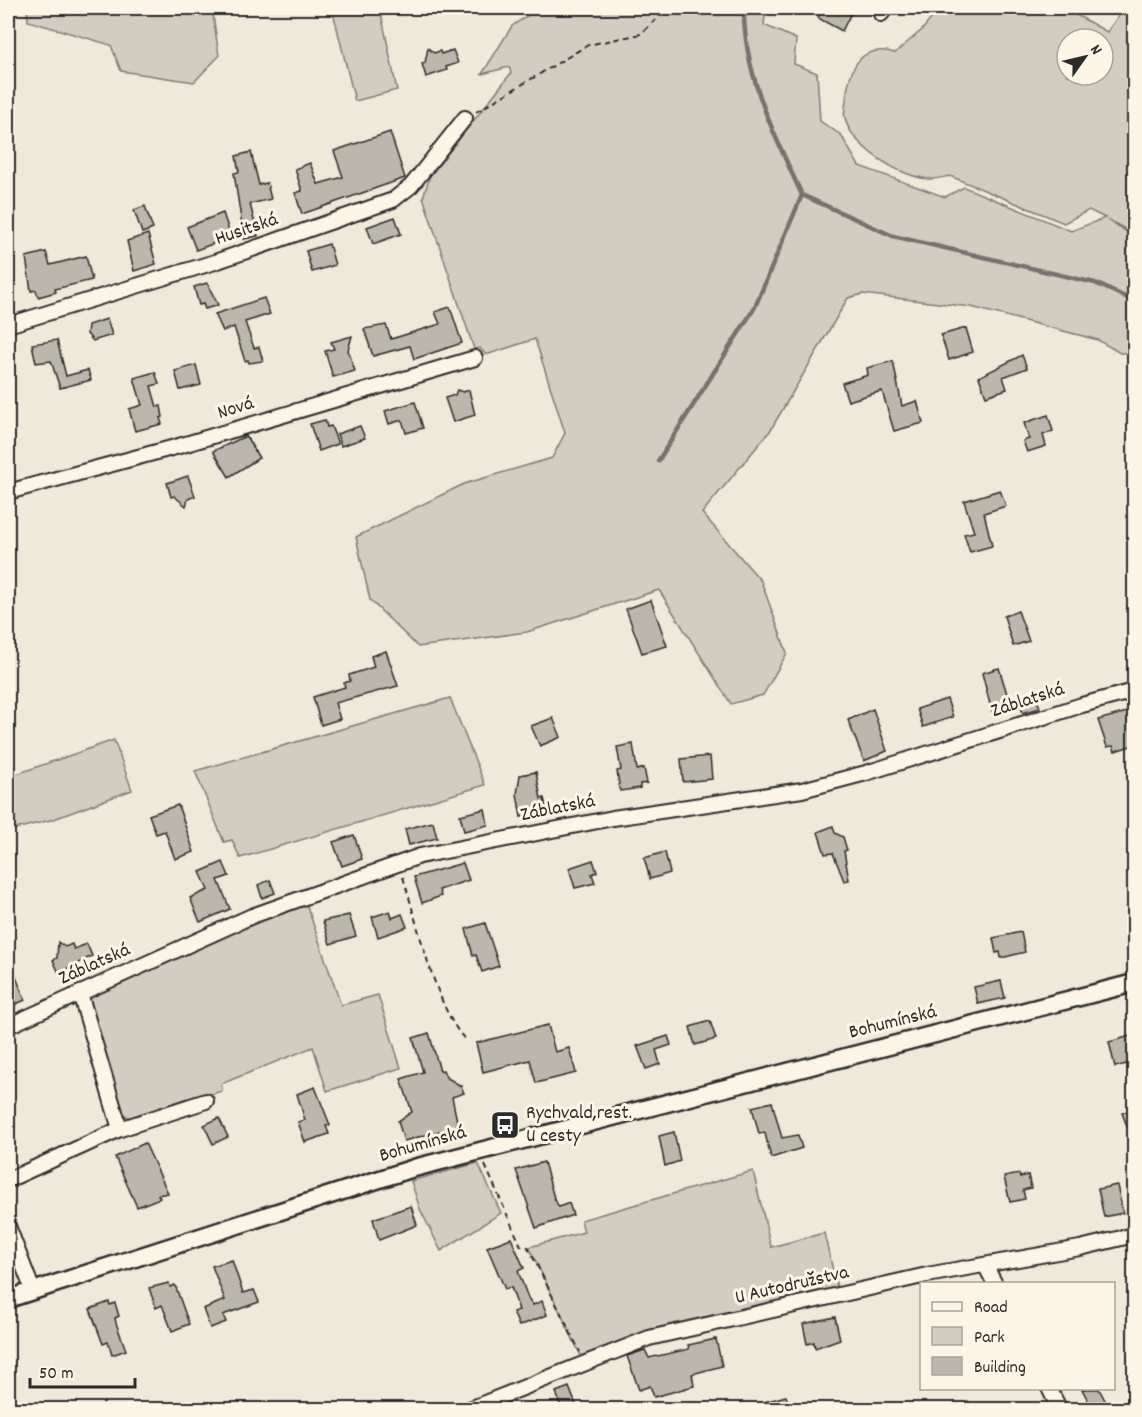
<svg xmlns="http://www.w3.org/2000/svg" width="1142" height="1417" font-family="Dekko,sans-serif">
<rect width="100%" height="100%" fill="#efe9da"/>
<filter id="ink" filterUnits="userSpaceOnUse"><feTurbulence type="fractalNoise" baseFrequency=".0167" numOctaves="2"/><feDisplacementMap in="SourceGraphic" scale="12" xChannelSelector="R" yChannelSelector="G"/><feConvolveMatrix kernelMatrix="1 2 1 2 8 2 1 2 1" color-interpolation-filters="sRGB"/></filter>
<g filter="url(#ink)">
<g fill="#d2cdc0" stroke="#7e7c76" stroke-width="1.5" fill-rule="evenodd">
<polygon points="27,8 212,8 219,56 194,82 121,71 111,45 28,21"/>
<polygon points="332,8 380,8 397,90 355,101"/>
<path d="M539,8H766L764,25L796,39L794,64L817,73L820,121L841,135L859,166L945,197L964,187L1071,231L1105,218L1089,210L1064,223L950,176C944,177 937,179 931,179C903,179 851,147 845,118C843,113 846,105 846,100C849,69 859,43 895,53L922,30L940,8H1064L1107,32L1124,8H1134V234L1107,219L1134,237V352L1120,353L1098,340L971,307L863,294L848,298L770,431L702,513L761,581L787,653L763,695L731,704L659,590L527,632L418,647L370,600L356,537L464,484L552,458L565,433L535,339L486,355L480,348L474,349L423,197L430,176L511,73L509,67L482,74L512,26ZM1067,39H1103V75H1067Z"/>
<polygon points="450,698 485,785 240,858 232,840 224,842 195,771"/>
<polygon points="114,740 132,790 54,819 8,831 8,777"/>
<polygon points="306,903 341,1005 378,995 401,1068 327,1091 313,1047 221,1084 222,1091 129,1118 119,1109 86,1004 91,995 217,937"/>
<polygon points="478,1163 501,1213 441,1251 420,1209 411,1181"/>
<polygon points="753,1171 771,1247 824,1233 837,1287 642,1333 581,1356 529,1247 584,1232 581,1220"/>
</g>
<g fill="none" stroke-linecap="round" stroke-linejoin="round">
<g stroke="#75736d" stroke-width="4.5">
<path d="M744,8C743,73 775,137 802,195L893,236L1095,283L1134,301"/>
<polyline points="658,461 755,307 802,195"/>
</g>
</g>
<g fill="#bcb7ac" stroke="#2b2b2b" stroke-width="1.5">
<polygon points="823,8 846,8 852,11 842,31 818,18"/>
<polygon points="428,48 434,53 440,51 441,54 453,50 458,63 446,67 447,70 426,77 422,64 425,63"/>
<polygon points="390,132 405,178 302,214 295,193 302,191 295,169 310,163 318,184 343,177 334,151"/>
<polygon points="251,152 259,185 267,183 271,199 250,204 258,236 244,239 234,173 239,172 236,156"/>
<polygon points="145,206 153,229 142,233 134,210"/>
<polygon points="223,213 231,237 196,250 187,227"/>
<polygon points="395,217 401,234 373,244 367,227"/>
<polygon points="148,234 156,264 134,271 127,241"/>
<polygon points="329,244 335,265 312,272 306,251"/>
<polygon points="46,252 50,265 86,256 92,280 55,289 56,292 38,297 36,290 31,291 26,257"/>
<polygon points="207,283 218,305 205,309 203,304 199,305 194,287"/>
<polygon points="264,298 270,314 245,322 254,348 259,347 263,361 249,363 248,360 245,361 234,327 223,331 215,314"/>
<polygon points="450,307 462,343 414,359 410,346 373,356 364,329 386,325 391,339 440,324 435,312"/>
<polygon points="107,319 112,335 93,341 87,334 88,325"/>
<polygon points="966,328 973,352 949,360 941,335"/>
<polygon points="352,336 348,350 355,371 333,377 325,351 334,349 331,342"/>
<polygon points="57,340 66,376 88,370 91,380 60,388 51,361 36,363 32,344"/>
<polygon points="1022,355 1027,368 1003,377 1007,389 986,396 979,377"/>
<polygon points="893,361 902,406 917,401 923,423 894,431 882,391 848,401 842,383 868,375 867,368"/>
<polygon points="196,365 201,385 180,390 175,371"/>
<polygon points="155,372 159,384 151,386 157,407 161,406 163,417 160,418 162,424 135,431 129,409 142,405 134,378"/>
<polygon points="457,390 463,392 469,390 475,415 453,422 445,398 455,395"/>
<polygon points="415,402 423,428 406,433 402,420 389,424 385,411"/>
<polygon points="1048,415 1053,431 1043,435 1046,446 1027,452 1023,441 1029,439 1024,423"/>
<polygon points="325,420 327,427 331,426 338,444 319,451 310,424"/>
<polygon points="360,426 365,438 341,446 337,434"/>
<polygon points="246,436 259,458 229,477 213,451"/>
<polygon points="188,476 195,496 188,499 186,506 174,496 171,497 167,483"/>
<polygon points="1000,490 1006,506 984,513 992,546 970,552 964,534 974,532 964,501"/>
<polygon points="651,600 667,646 642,653 626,609"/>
<polygon points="1018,611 1029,641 1013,646 1004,616"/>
<polygon points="386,651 398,686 335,703 340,719 321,725 313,697 345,687 344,683 350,681 349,675 374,667 371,656"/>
<polygon points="999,668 1012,710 993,716 982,673"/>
<polygon points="1036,696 1040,708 1023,713 1019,700"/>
<polygon points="947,699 953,717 923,727 917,709"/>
<polygon points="873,709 887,751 864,761 848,720"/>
<polygon points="1134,710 1134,745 1115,751 1113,746 1107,747 1098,720"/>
<polygon points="553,718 561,737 540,746 531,726"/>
<polygon points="633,744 637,770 644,768 647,783 640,784 640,788 620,791 617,771 621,770 617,747"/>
<polygon points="710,756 712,779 683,782 681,759"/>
<polygon points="536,772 541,799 544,798 547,812 521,817 517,794 520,775"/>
<polygon points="178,805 194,852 175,859 165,831 156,834 149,815"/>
<polygon points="485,809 488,825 464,831 460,815"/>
<polygon points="433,822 437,838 409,845 405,829"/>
<polygon points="833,826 835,833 843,837 847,850 844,851 849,880 844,881 833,853 825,854 818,832"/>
<polygon points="354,835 362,859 342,866 333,842"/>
<polygon points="665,852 670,873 650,879 644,858"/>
<polygon points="593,860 597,872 592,874 595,883 575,888 569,868"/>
<polygon points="223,862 229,876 218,880 230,909 200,922 190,898 208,890 200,872"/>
<polygon points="463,863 469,880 439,890 441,896 422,903 414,877"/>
<polygon points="270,880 275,893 262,898 258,885"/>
<polygon points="390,911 392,918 402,914 407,927 378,937 372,917"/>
<polygon points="349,915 356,936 330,944 323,921"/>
<polygon points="485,923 499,966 482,972 476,955 473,956 466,929"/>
<polygon points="1021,932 1025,952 1001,958 1000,952 996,953 993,938"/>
<polygon points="58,942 65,947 72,944 74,949 87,944 92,956 59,973 53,960 57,958"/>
<polygon points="8,956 25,1000 14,1005 8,990"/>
<polygon points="1001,981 1005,998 978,1004 974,987"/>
<polygon points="710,1021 716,1039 695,1045 690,1027"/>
<polygon points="548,1025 555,1052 569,1048 576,1073 536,1083 530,1060 483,1072 476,1043"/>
<polygon points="429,1033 440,1071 443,1070 446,1077 461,1086 464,1093 452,1097 458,1126 404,1141 398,1121 412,1112 401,1079 423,1072 413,1038"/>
<polygon points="1134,1035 1134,1062 1115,1067 1109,1042"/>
<polygon points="668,1036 671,1045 656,1050 660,1064 646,1069 637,1046"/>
<polygon points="315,1087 330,1125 326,1126 329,1134 305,1142 298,1122 305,1120 297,1094"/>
<polygon points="772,1102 782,1138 798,1135 802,1148 771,1158 765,1133 759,1134 752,1107"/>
<polygon points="1134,1109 1134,1142 1133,1142 1122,1113"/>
<polygon points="219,1118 228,1137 213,1144 204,1125"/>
<polygon points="674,1132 680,1161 665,1166 659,1136"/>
<polygon points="145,1143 168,1193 158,1195 160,1198 137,1207 115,1157"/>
<polygon points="544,1162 554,1198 559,1207 569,1203 573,1215 536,1228 516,1170"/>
<polygon points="1019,1174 1020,1177 1028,1175 1031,1188 1023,1190 1025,1199 1010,1202 1004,1177"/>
<polygon points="1117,1185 1123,1213 1104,1217 1098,1189"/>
<polygon points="411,1206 417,1225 379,1240 373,1219"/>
<polygon points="511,1238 524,1268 518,1271 528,1298 533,1305 542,1301 547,1315 519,1326 513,1312 519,1310 511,1287 505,1289 487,1247"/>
<polygon points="232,1260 243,1293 254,1290 259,1302 223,1315 226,1322 210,1328 203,1309 225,1300 212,1266"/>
<polygon points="169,1283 170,1287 175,1285 189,1324 172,1331 162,1305 156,1308 149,1288"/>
<polygon points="109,1302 110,1305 115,1303 119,1316 115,1318 116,1323 126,1350 112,1355 108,1342 103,1344 90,1309"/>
<polygon points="835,1317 840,1339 815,1348 814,1342 807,1344 803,1324"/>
<polygon points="716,1339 722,1366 692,1374 694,1386 654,1397 650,1386 639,1390 627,1356 645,1350 649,1358 689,1349 688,1345"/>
<polygon points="569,1387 578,1410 562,1410 556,1392"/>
<polygon points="1082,1389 1099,1389 1107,1404 1093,1410"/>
<polygon points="786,1396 790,1410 750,1410 750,1406"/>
</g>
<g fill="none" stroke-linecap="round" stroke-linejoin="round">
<g stroke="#2b2b2b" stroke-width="18">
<g id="minor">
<polyline points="881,14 886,8"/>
<polyline points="8,325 215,262 393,200 411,186 465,118"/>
<polyline points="8,492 179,446 475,358"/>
<polyline points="80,993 120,1129"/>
<polyline points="8,1026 252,916 420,856 613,818 802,790 866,773 1082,705 1134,691"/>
<polyline points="8,1180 120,1129 206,1101"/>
<polyline points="8,1226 33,1291"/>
<polyline points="985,1265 995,1284"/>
<polyline points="1049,1388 1060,1410"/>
<polyline points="467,1410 649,1338 927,1275 1080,1248 1134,1235"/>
</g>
</g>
<g stroke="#2b2b2b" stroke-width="21">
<polyline id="major" points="8,1299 414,1168 1134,983"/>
</g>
<g stroke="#2b2b2b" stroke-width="2" stroke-dasharray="6 4.5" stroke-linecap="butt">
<polyline points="476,112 588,45 641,34 668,8"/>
<path d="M403,877C416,918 437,1013 466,1040"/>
<polyline points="485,1165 521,1246 528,1247 580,1352"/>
</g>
<use href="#minor" stroke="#fcf5e5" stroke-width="14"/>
<use href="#major" stroke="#fcf5e5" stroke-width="16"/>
</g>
</g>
<defs>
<g id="bus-square" transform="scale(1.5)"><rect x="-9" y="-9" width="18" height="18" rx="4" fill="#2b2b2b" stroke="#fcf5e5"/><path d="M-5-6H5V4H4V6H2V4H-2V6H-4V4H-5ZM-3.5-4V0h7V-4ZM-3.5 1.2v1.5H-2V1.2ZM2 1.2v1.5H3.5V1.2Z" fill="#fff"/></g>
</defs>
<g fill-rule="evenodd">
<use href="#bus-square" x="505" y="1125"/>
</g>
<g text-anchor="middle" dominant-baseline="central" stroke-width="6" stroke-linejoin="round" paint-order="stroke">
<g font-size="20" fill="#2b2b2b" stroke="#fcf5e5">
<text transform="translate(247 230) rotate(-19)">Husitská</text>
<text transform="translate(236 409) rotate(-17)">Nová</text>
<text transform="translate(1028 701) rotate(-18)">Záblatská</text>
<text transform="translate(558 809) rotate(-11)">Záblatská</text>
<text transform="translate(95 965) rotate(-24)">Záblatská</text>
<text transform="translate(893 1023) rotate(-14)">Bohumínská</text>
<text transform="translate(423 1145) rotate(-16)">Bohumínská</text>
<text transform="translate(792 1286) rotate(-13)">U Autodružstva</text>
</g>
<g font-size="20" fill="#2b2b2b" stroke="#fcf5e5" text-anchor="start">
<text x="526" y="1114">Rychvald,rest.<tspan x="526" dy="23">U cesty</tspan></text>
</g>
</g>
<rect width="1142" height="1417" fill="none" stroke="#fcf5e5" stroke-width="30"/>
<rect x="15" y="15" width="1112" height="1387" fill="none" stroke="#2b2b2b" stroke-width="2" filter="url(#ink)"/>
<rect x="920" y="1282" width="195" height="108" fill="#fcf5e5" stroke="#a8a49b" stroke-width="1.5"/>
<rect x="932" y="1302" width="30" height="9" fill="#fcf5e5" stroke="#a8a49b" stroke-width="1.5"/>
<text x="974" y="1312" font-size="18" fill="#2b2b2b">Road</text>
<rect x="932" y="1327" width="30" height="18" fill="#d2cdc0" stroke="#a8a49b" stroke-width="1.5"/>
<text x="974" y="1342" font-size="18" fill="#2b2b2b">Park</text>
<rect x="932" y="1357" width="30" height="18" fill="#bcb7ac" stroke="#a8a49b" stroke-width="1.5"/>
<text x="974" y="1372" font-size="18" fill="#2b2b2b">Building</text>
<g transform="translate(1085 57) rotate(56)"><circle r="28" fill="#fcf5e5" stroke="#a8a49b" stroke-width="1.5"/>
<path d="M0-4.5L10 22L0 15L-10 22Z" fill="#2b2b2b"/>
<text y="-9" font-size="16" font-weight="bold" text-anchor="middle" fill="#2b2b2b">N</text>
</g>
<path d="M30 1378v9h105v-9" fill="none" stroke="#2b2b2b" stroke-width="3"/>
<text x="39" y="1378" font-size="18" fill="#2b2b2b" stroke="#fcf5e5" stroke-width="4.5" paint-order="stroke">50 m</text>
</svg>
